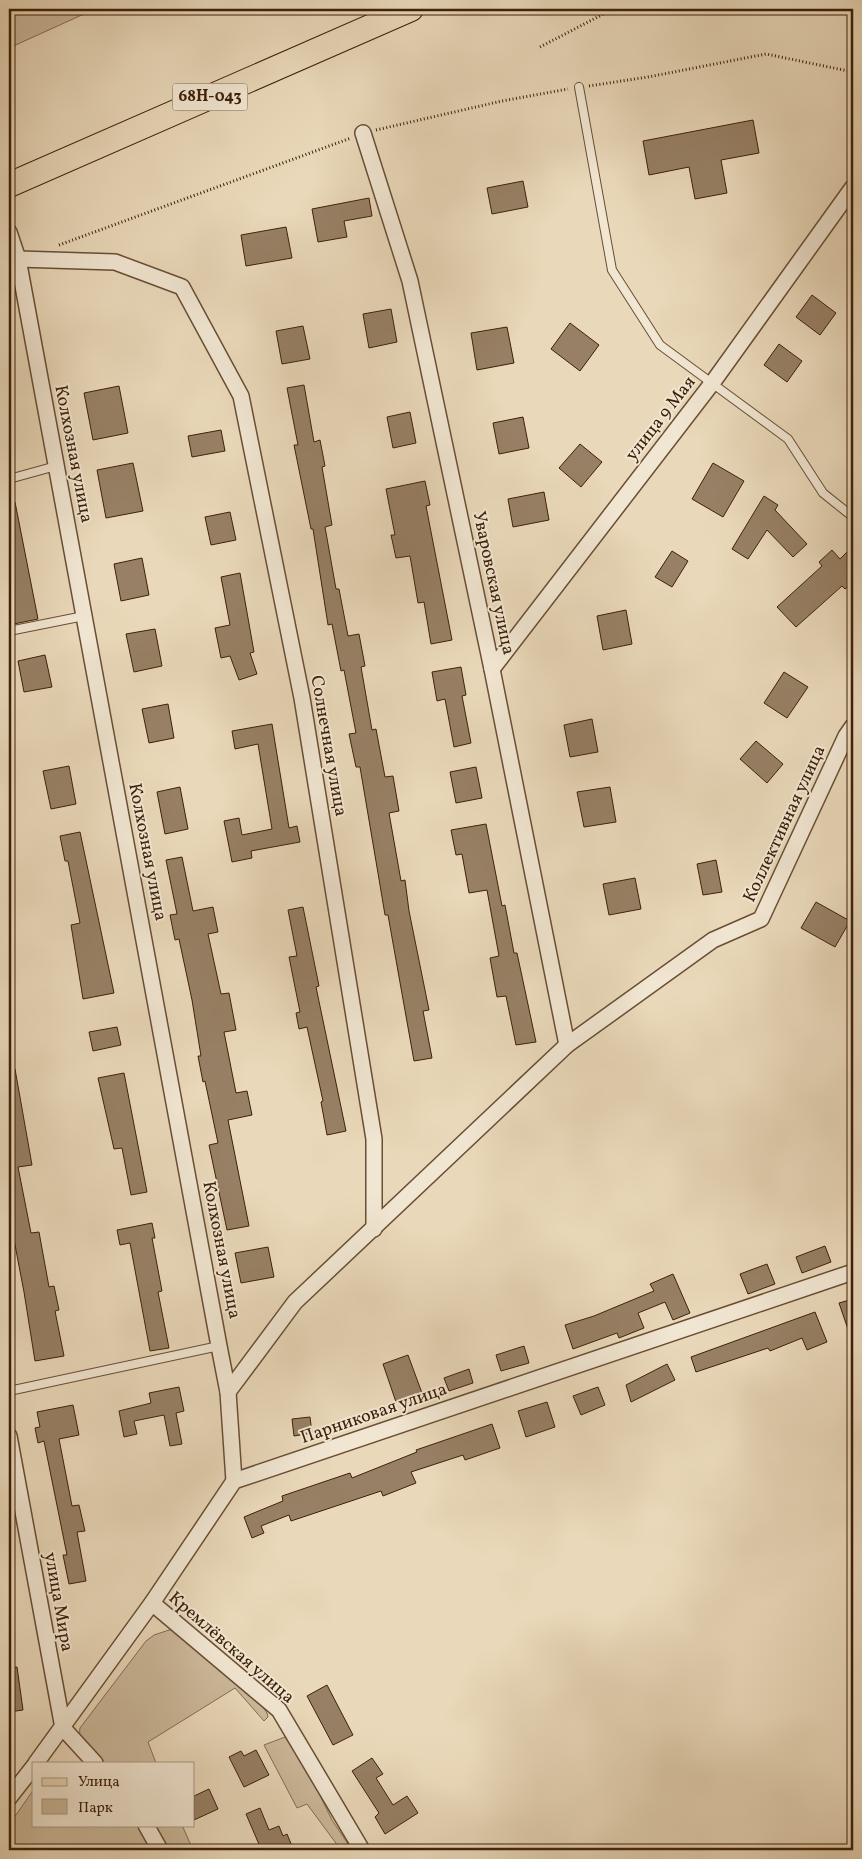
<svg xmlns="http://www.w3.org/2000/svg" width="862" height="1859" font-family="Vollkorn,serif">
<rect width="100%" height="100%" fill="#e9d8b9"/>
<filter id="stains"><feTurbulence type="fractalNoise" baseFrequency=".004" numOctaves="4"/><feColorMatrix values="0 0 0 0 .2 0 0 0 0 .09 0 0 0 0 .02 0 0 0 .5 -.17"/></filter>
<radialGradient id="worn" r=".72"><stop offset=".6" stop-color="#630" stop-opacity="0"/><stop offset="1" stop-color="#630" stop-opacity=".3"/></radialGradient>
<g fill="#ccb99b" stroke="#856c52">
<polygon points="9,9 95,9 9,48"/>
<path d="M169,1630L179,1631C193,1644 269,1703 268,1717L264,1721L235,1688L148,1742L156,1763H104C94,1753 77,1743 80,1728L146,1641L154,1635Z"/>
<polygon points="285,1737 308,1771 332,1820 352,1850 341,1850 307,1804 297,1808 264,1745"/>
<polygon points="34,1789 34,1825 140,1825 155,1850 9,1850 9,1825"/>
<polygon points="154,1825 182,1825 193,1850 168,1850"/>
</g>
<g fill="#978065" stroke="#3e2009">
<polygon points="753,120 759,153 721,160 727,193 695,199 689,167 649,175 643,141"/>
<polygon points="523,181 528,207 492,214 487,188"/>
<polygon points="369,198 372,216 344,221 347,237 318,242 312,209"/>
<polygon points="286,227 292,258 246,266 241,235"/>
<polygon points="812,295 836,313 820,335 796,317"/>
<polygon points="391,309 397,342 369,348 363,314"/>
<polygon points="570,323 599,345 580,371 551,349"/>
<polygon points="303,326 310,359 282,364 276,331"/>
<polygon points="507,327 514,363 477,370 471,333"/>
<polygon points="779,344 802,361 787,382 764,365"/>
<polygon points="304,385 314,442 320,440 325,466 322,467 332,525 325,527 336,589 339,589 348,636 359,634 365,666 361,667 372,730 376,729 385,777 393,776 399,811 389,813 401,881 405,880 409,911 429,1010 423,1011 432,1058 414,1061 388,915 385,915 380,885 360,767 356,767 349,734 356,733 344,670 341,671 332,624 328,625 313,529 311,529 294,445 298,445 287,388"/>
<polygon points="119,386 128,433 93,440 84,393"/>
<polygon points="410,412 416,443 393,448 387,417"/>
<polygon points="523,417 529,448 499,454 493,423"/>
<polygon points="221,430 225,451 192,457 188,436"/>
<polygon points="580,444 602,462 581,487 559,468"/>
<polygon points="133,463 143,511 106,518 97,470"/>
<polygon points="713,463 744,481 723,517 692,499"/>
<polygon points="425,481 430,505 426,506 452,640 431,644 424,602 418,603 410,556 396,558 391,535 395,535 386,489"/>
<polygon points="544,492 549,520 513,527 508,499"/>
<polygon points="764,496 778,505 775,510 807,544 793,557 767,530 748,559 732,549"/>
<polygon points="15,502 38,619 9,625 9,503"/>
<polygon points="230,512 236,540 211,545 205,517"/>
<polygon points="853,546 853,582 845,589 842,586 796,627 777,607 822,566 819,562 832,550 840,559"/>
<polygon points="672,551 688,561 672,587 655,577"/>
<polygon points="142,558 149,595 121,601 114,564"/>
<polygon points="240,573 254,652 250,653 257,674 239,680 230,656 221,658 215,628 230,625 221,577"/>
<polygon points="626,610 632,644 603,650 597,616"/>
<polygon points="155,629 162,666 134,672 126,634"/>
<polygon points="45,655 52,687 24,692 18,661"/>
<polygon points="461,667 466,695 462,696 471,743 454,747 445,699 437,701 432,672"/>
<polygon points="784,672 808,687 787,718 764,703"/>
<polygon points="168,704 174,738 149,743 142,709"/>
<polygon points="592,719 598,752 570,757 564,725"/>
<polygon points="272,724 289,828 297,826 300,842 251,851 252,858 232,862 224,821 239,818 242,835 272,829 258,744 235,749 232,731"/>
<polygon points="756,741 783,764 767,783 740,759"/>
<polygon points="69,766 76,804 51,809 43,771"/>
<polygon points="476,767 482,798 456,803 450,772"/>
<polygon points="180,787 188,829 165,834 157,792"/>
<polygon points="610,787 616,822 584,827 577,792"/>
<polygon points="486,824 502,906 505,905 514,953 517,953 536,1042 516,1045 506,996 497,997 490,958 499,956 487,890 469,893 462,854 456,855 451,830"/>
<polygon points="80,832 114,993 83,999 71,925 80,923 68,861 65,861 60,836"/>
<polygon points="182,857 193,911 213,907 218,932 208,934 221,994 229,993 236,1030 224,1032 236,1093 247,1091 252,1115 228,1120 249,1226 227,1230 209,1145 218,1143 205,1081 203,1082 198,1056 201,1056 192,1000 179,939 175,940 170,915 177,914 166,860"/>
<polygon points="716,860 722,892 703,895 697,864"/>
<polygon points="635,878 641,909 609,915 603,884"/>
<polygon points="816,902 850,921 835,947 801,928"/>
<polygon points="303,907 319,986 316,987 346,1131 327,1135 321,1102 323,1101 307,1027 299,1029 296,1013 300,1012 289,957 297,956 288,910"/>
<polygon points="117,1027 121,1045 93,1051 89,1032"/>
<polygon points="15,1069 32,1165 18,1167 31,1233 39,1232 49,1287 54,1286 59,1310 55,1311 64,1356 35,1361 24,1292 11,1224 9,1225 9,1070"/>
<polygon points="124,1073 147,1192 131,1195 122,1148 114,1149 98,1078"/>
<polygon points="152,1223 155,1238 152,1238 162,1291 158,1292 169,1348 150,1351 130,1243 120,1245 117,1230"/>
<polygon points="825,1246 831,1262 802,1273 796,1257"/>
<polygon points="268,1247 274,1277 241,1283 235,1253"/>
<polygon points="767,1264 775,1284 748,1294 740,1274"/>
<polygon points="673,1274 690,1313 673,1320 665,1302 638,1313 644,1328 619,1338 617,1333 573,1349 565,1325 594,1316 654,1291 650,1284"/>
<polygon points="853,1299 853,1338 851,1338 839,1303"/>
<polygon points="815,1312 827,1342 807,1350 802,1338 770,1351 768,1348 696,1372 691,1357"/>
<polygon points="524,1346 529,1363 501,1371 496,1355"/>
<polygon points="408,1355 422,1393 396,1402 383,1364"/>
<polygon points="667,1364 675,1380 631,1402 626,1385"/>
<polygon points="469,1369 473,1383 449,1391 444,1378"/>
<polygon points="179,1387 184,1411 176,1413 182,1444 170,1446 164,1415 134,1421 137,1434 124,1437 119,1411 151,1403 149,1393"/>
<polygon points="598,1387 605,1405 581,1415 573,1396"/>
<polygon points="547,1402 555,1427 526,1437 518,1411"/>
<polygon points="73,1405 79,1435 59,1439 72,1506 79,1505 85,1531 77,1532 86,1581 69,1584 63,1555 67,1555 44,1441 38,1443 35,1428 40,1427 37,1412"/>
<polygon points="310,1417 312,1433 294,1436 292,1419"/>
<polygon points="492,1424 500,1448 465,1460 463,1455 411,1472 416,1483 383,1496 381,1491 291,1521 289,1515 261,1526 264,1533 252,1538 244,1517 283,1501 282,1496 350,1473 352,1478 417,1452 416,1450"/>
<polygon points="17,1667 23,1710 9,1712 9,1668"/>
<polygon points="327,1685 353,1735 333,1745 307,1696"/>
<polygon points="256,1750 269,1775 244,1787 229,1757 241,1751 244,1756"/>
<polygon points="372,1758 383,1774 376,1778 393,1805 407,1796 418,1813 385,1834 375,1817 379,1813 352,1771"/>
<polygon points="209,1789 218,1809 194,1820 194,1796"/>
<polygon points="260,1808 269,1830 279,1826 283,1836 287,1834 292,1846 283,1850 271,1850 269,1846 261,1849 246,1814"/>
</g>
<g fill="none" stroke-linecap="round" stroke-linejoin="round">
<g stroke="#694e35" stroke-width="10">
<g id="lane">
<polyline points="579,87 612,270 660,345 788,439 823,493 853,517"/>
<polyline points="9,479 56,466"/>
<polyline points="9,631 84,616"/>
<polyline points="9,1391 219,1346"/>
</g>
</g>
<g stroke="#694e35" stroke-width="18">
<g id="street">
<polyline points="363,133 410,281 492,669 567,1045"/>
<polyline points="9,232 18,259 219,1346 228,1392 234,1481"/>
<polyline points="18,259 115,262 182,287 241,396 302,698 374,1139 374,1229"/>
<polyline points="492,669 713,382 853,187"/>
<polyline points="228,1392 295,1302 567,1045 713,940 761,919 846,736 853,726"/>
<polyline points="9,1436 63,1728 95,1763"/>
<polyline points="152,1603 279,1710 362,1850"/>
<polyline points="36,1763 152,1603 234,1481 853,1272"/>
<polyline points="9,1798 34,1766"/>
<polyline points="146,1825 160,1850"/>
</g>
</g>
<g stroke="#3e2009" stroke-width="26">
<polyline id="primary" points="9,185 411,9"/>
</g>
<g stroke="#3e2009" stroke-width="3" stroke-dasharray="1 2.5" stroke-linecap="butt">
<polyline points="540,47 613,9"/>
<polyline points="589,86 648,77 766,54 853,72"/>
<polyline points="376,130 502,101 568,89"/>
<polyline points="59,245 351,138"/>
</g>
<use href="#lane" stroke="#f1e6d2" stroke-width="8"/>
<use href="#street" stroke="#f1e6d2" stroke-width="15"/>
<use href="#primary" stroke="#e9d8b9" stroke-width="24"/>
</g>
<g text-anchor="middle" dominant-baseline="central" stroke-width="4" stroke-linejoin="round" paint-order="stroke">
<rect fill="#f1e6d2" stroke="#745b45" stroke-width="1" x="172.5" y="83.5" width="75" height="27" rx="4"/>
<g font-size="16" font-weight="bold" fill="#3e2009">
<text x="210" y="97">68Н-043</text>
</g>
<g font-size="18" fill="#3e2009" stroke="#f1e6d2">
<text transform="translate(661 419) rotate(-52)">улица 9 Мая</text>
<text transform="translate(73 454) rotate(79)">Колхозная улица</text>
<text transform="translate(493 583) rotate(78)">Уваровская улица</text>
<text transform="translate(328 746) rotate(80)">Солнечная улица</text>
<text transform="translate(785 824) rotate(-65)">Коллективная улица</text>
<text transform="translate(147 852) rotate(79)">Колхозная улица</text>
<text transform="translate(221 1250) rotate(79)">Колхозная улица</text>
<text transform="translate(374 1414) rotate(-19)">Парниковая улица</text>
<text transform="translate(58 1602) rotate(80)">улица Мира</text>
<text transform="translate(231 1648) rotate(41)">Кремлёвская улица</text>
</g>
</g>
<rect width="862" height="1859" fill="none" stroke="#e9d8b9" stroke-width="30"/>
<rect x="10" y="10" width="842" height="1839" fill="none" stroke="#3e2009" stroke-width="2.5"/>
<rect x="15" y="15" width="832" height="1829" fill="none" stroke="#3e2009"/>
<rect x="32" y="1762" width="162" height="65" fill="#f1e6d2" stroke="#a99782"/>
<rect x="42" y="1778" width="25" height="8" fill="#e9d8b9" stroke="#a99782"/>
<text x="78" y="1786" font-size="15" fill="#3e2009">Улица</text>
<rect x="42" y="1799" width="25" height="15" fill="#ccb99b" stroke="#a99782"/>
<text x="78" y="1812" font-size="15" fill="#3e2009">Парк</text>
<rect width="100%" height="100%" filter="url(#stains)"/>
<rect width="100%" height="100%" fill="url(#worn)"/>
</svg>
